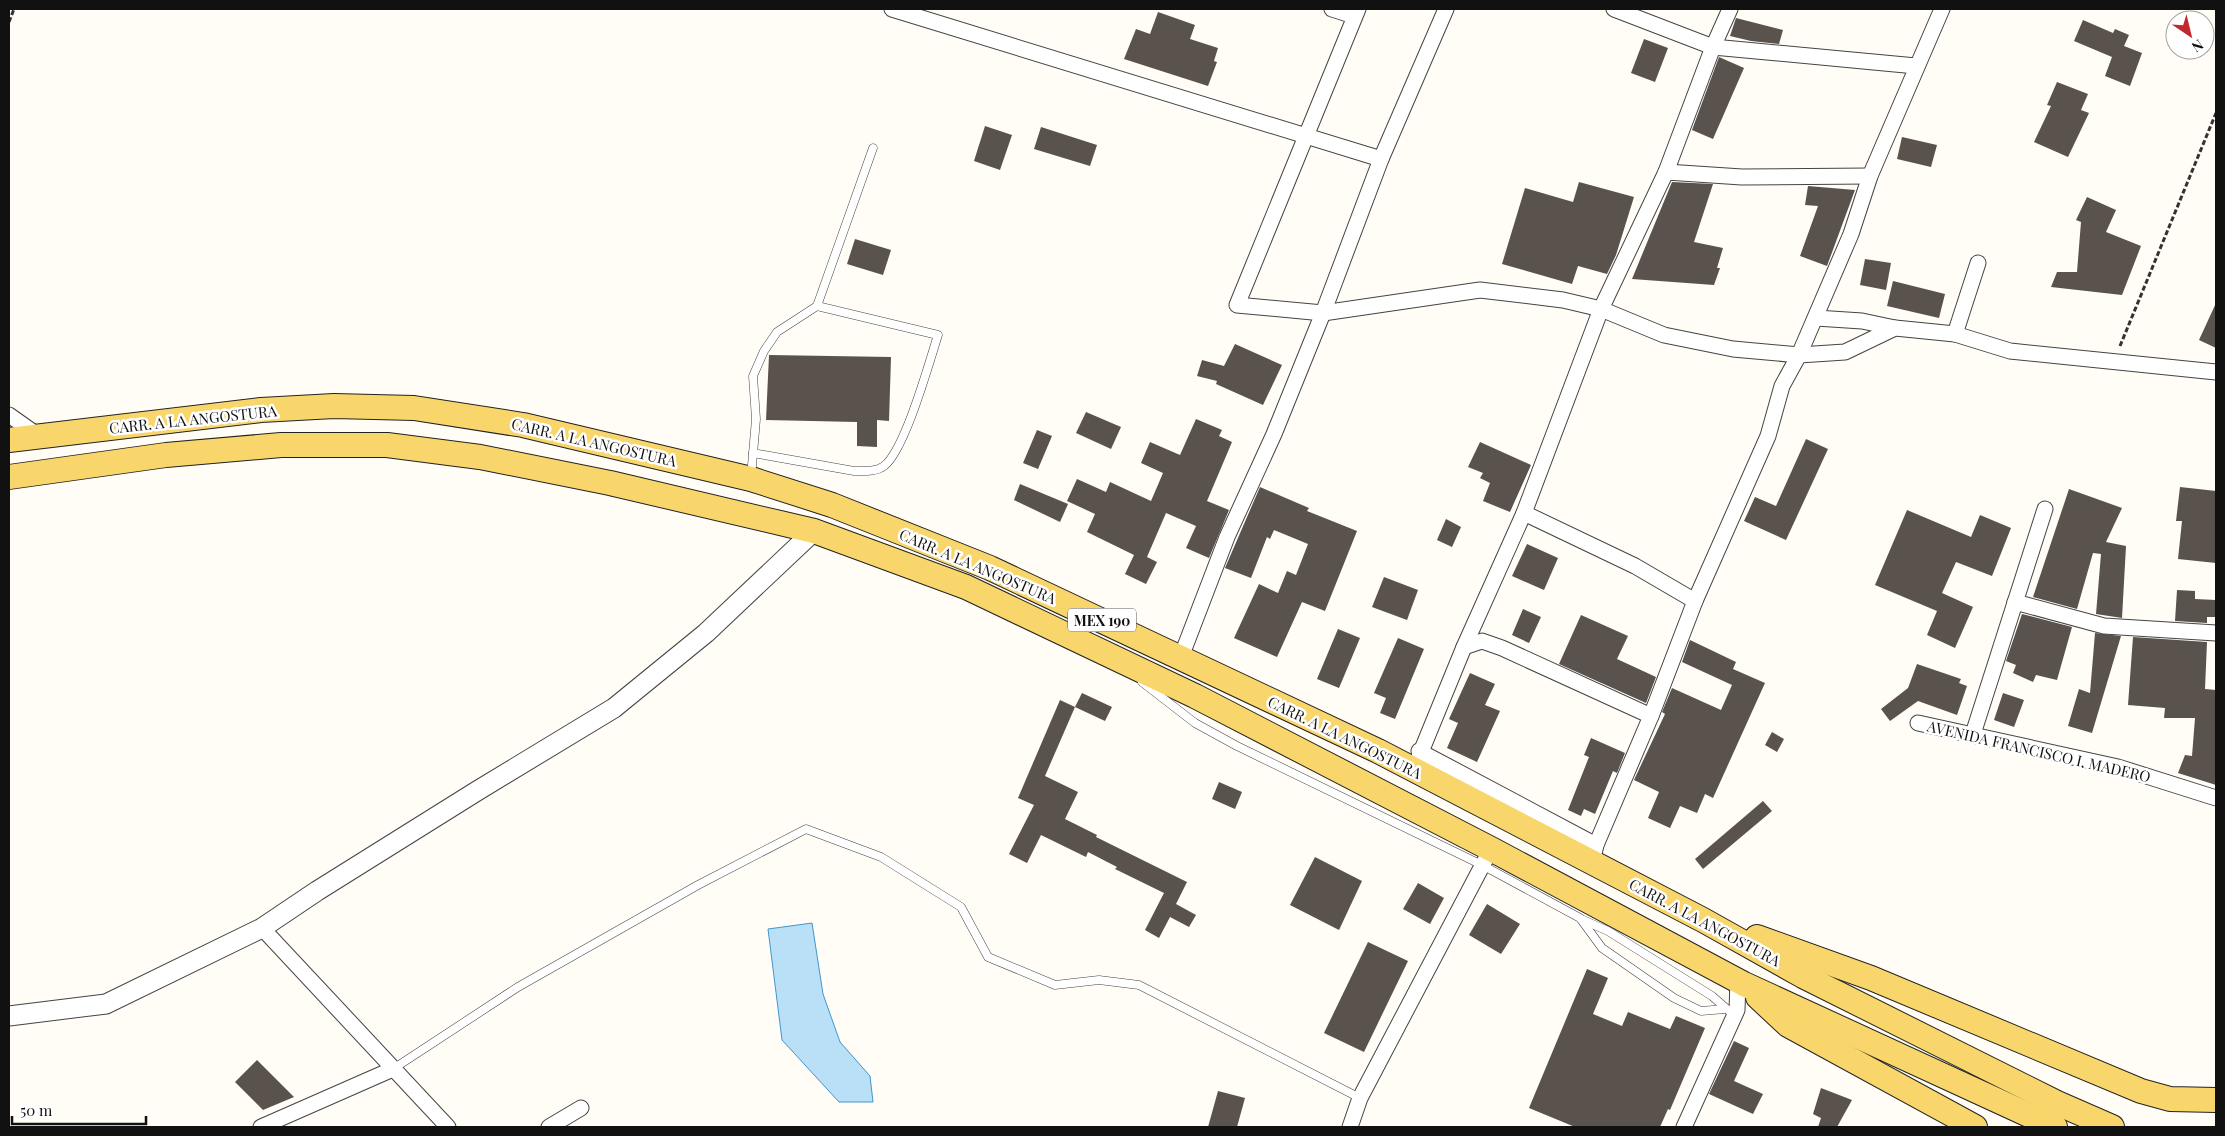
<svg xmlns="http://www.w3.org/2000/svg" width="2225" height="1136" font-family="'Playfair Display',serif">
<rect width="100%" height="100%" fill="#fffdf5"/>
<polygon fill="#b9e0f7" stroke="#3f96cf" points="812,923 823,994 840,1042 870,1076 873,1102 839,1102 782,1040 768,929"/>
<g fill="#5a524d">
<polygon points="1158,12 1195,25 1190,39 1218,48 1214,61 1217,62 1208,86 1124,59 1136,29 1150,34"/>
<polygon points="1736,18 1783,30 1779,44 1751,41 1730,36"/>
<polygon points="2083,20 2113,33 2115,29 2129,35 2124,46 2142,53 2130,86 2105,76 2112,57 2074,41"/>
<polygon points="1644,39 1668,48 1655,82 1631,73"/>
<polygon points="1719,57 1744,68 1713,139 1692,130"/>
<polygon points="2057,82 2088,94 2081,110 2089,113 2068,157 2034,142 2051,106 2047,105"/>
<polygon points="985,126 1012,135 1000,170 974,161"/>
<polygon points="1041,127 1097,145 1090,166 1034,149"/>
<polygon points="1902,137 1937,145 1931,167 1897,159"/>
<polygon points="1579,182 1634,197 1616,255 1607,274 1578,266 1572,284 1502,264 1525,188 1573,202"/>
<polygon points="1672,182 1713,184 1694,242 1723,248 1717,268 1720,268 1714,285 1632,279"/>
<polygon points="1808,186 1855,190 1827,266 1800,256 1818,206 1805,205"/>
<polygon points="2087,197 2116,210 2106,232 2141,246 2122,295 2051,287 2057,272 2077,272 2081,222 2076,220"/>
<polygon points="855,239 891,250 883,275 847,264"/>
<polygon points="1865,259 1891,263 1886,290 1860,285"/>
<polygon points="1893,281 1945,294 1939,318 1887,306"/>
<polygon points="2216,303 2216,348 2199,340"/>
<polygon points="1235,344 1282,365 1263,405 1216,384 1217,381 1197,376 1202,360 1224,366"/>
<polygon points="769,355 891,357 889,421 877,420 877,447 857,446 857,422 766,420"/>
<polygon points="1086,412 1121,427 1111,449 1076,433"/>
<polygon points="1196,419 1222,430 1219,436 1232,442 1207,501 1229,510 1209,558 1186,548 1196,526 1166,513 1147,557 1157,562 1146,584 1125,574 1134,555 1087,532 1095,514 1067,501 1077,479 1106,492 1110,482 1151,501 1163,473 1141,463 1150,442 1180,455"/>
<polygon points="1037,430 1052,436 1038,469 1023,463"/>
<polygon points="1806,439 1828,449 1786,540 1744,521 1755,497 1776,506"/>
<polygon points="1480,442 1531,465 1510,512 1483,501 1490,483 1480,478 1483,473 1468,467"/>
<polygon points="1020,484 1068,504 1060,522 1014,500"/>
<polygon points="1260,487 1309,508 1307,511 1357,531 1325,611 1302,602 1277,657 1234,638 1259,584 1278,593 1287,571 1296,575 1308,544 1274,530 1270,539 1267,537 1251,578 1225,568"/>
<polygon points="2180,487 2216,491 2216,563 2178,559 2182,521 2176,521"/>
<polygon points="2069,489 2122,508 2106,542 2126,546 2122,618 2096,614 2101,554 2093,553 2077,609 2033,597"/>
<polygon points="1907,510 1971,537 1980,515 2011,528 1992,576 1956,562 1942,593 1973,607 1955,648 1927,635 1937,611 1875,585"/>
<polygon points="1446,519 1461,527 1452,547 1437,540"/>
<polygon points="1527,544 1558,558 1544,590 1512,576"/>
<polygon points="1384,577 1418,590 1407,620 1372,607"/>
<polygon points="2177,590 2195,591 2195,599 2216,600 2216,617 2207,617 2207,623 2175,621"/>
<polygon points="1523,609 1541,617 1529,643 1512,635"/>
<polygon points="2022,614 2072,627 2057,680 2036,675 2033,682 2013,673 2016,665 2006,661"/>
<polygon points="1581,615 1628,636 1617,659 1656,677 1646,703 1559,664"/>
<polygon points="1338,629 1360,638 1339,688 1317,679"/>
<polygon points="2095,633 2121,636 2092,733 2068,726 2079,689 2090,693"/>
<polygon points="2133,637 2207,642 2205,689 2216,690 2216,785 2178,773 2185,755 2192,756 2195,718 2164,718 2165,708 2128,705"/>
<polygon points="1398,638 1424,649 1395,719 1380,713 1386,698 1374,693"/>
<polygon points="1690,640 1736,662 1733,669 1765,683 1713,798 1705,794 1697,813 1680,806 1670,828 1648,818 1659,792 1634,780 1665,714 1662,712 1672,688 1721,710 1732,685 1682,662"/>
<polygon points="1917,664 1961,679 1959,683 1967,686 1957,715 1918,701 1890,721 1881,709 1908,688"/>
<polygon points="1470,673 1495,684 1485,705 1500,711 1477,762 1447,748 1458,723 1449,719"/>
<polygon points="1082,693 1112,707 1105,721 1075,707"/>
<polygon points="2003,693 2024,700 2014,727 1994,720"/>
<polygon points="1060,700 1075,707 1045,776 1078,792 1065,819 1097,835 1096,837 1187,882 1176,904 1196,915 1189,927 1170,917 1159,938 1145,930 1164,893 1115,869 1117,867 1088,852 1086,857 1041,835 1027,863 1009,854 1034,805 1018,798"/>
<polygon points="1772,732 1784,739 1777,752 1765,745"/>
<polygon points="1591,738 1625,753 1617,773 1613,771 1595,814 1584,809 1581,816 1568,810 1589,757 1584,755"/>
<polygon points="1219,782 1242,792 1235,809 1212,799"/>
<polygon points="1763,801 1772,811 1703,869 1695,859"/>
<polygon points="1315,857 1362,881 1339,930 1290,905"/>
<polygon points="1418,883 1444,898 1430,924 1403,909"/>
<polygon points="1487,904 1520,924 1501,954 1469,935"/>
<polygon points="1368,942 1408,961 1364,1052 1324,1033"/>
<polygon points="1587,969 1608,978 1593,1014 1622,1026 1628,1012 1670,1029 1676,1016 1705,1028 1670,1110 1668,1109 1660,1127 1575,1127 1529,1108"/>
<polygon points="1734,1041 1749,1048 1734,1081 1763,1094 1753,1114 1709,1094"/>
<polygon points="257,1060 294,1097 263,1110 235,1082"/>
<polygon points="1821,1088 1852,1100 1837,1127 1818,1127 1821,1118 1813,1114"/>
<polygon points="1218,1091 1245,1098 1237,1127 1208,1127"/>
</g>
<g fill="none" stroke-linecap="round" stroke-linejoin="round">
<g stroke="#444" stroke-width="9">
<g id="service">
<path d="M753,453L854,471C864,471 876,472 884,466C905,450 929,363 938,335L817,306"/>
<polyline points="751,477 756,419 753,376 764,351 777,332 817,306 873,148"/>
<polyline points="1142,682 1195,723 1237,746 1482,865 1580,918 1602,948 1674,998 1701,1011 1725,1009"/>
<polyline points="1581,919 1608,931 1712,996 1728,1010"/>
<polyline points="393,1069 518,987 698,885 806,829 881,857 961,907 988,957 1055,985 1099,980 1139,985 1360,1098"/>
</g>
</g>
<g stroke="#444" stroke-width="17">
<g id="minor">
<polyline points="892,9 1381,159"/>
<polyline points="1332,9 1354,16"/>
<polyline points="1358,9 1237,305 1323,313 1480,290 1563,300 1601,309 1664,335 1733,349 1799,355 1845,352 1895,328 1955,334 2010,351 2216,372"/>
<polyline points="1614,9 1713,47 1916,66"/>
<polyline points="1666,172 1742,177 1870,176"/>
<polyline points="1816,318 1862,321 1895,328"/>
<polyline points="1955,334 1978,263"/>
<polyline points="9,415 40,437"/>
<polyline points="1524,513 1635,566 1695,601"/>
<polyline points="2015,602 2104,626 2216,633"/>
<polyline points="1464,647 1482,641 1502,648 1651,716"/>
<polyline points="1181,657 1227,537 1274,434 1323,313 1381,159 1446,9"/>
<polyline points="1918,723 2118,767 2216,798"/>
<polyline points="1973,734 2045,509"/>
<polyline points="1419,751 1596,845"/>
<polyline points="1414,769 1464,647 1524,513 1601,309 1666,172 1713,47 1730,9"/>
<polyline points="1592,862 1596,845 1651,716 1695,601 1768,436 1782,386 1799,355 1851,234 1870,176 1942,9"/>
<polyline points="262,928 448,1127"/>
<polyline points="261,1127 393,1069"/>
<polyline points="549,1127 581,1108"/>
<polyline points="1350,1127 1360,1098 1491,849"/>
<polyline points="1684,1127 1737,1010 1738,981"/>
</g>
</g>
<g stroke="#444" stroke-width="21">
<polyline id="tertiary" points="9,1016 106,1004 262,928 317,891 477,791 614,708 706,633 814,531"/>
</g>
<g stroke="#222" stroke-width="26">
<g id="primary">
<polyline points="9,440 261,410 334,406 414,408 523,425 751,479 832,505 990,568 1378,751 1703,920 1803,976 2057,1103 2112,1127"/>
<polyline points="9,477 166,455 281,445 387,445 480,457 610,483 814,531 966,587 1195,696 1491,849 1744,984 2055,1127"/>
<polyline points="1757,937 1871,978 2141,1091 2170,1099 2216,1100"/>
<polyline points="1758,997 1788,1025 1975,1127"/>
</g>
</g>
<g stroke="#333" stroke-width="3" stroke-dasharray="5 2.5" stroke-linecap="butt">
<polyline points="9,22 14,9"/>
<polyline points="2120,346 2216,113"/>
</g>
<use href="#service" stroke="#fff" stroke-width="8"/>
<use href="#minor" stroke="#fff" stroke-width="15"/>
<use href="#tertiary" stroke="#fff" stroke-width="19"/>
<use href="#primary" stroke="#f9d66b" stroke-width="24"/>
</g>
<g text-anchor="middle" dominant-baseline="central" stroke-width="5" stroke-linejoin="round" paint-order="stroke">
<rect fill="#fff" stroke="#585858" stroke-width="1" x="1068" y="608.5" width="68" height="23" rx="4"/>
<g font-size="14" font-weight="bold" fill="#111">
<text x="1102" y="620">MEX 190</text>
</g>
<g font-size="15" fill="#111" stroke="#fff">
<text transform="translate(193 419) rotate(-6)">CARR. A LA ANGOSTURA</text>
<text transform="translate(594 442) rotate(13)">CARR. A LA ANGOSTURA</text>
<text transform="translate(978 566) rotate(23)">CARR. A LA ANGOSTURA</text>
<text transform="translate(1345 737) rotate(26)">CARR. A LA ANGOSTURA</text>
<text transform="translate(2039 751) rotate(13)">AVENIDA FRANCISCO I. MADERO</text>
<text transform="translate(1705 922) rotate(28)">CARR. A LA ANGOSTURA</text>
</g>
</g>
<rect width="2225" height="1136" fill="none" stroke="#111111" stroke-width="20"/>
<g transform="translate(2190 35) rotate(145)"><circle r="24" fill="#ffffff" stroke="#a0a0a0"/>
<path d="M0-4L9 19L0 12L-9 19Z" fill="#c4262e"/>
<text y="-8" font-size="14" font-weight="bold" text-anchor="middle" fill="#111111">N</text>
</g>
<path d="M12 1116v8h134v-8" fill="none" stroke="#111111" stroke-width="2.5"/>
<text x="20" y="1116" font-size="15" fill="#111111" stroke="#ffffff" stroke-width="4" paint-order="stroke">50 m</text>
</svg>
